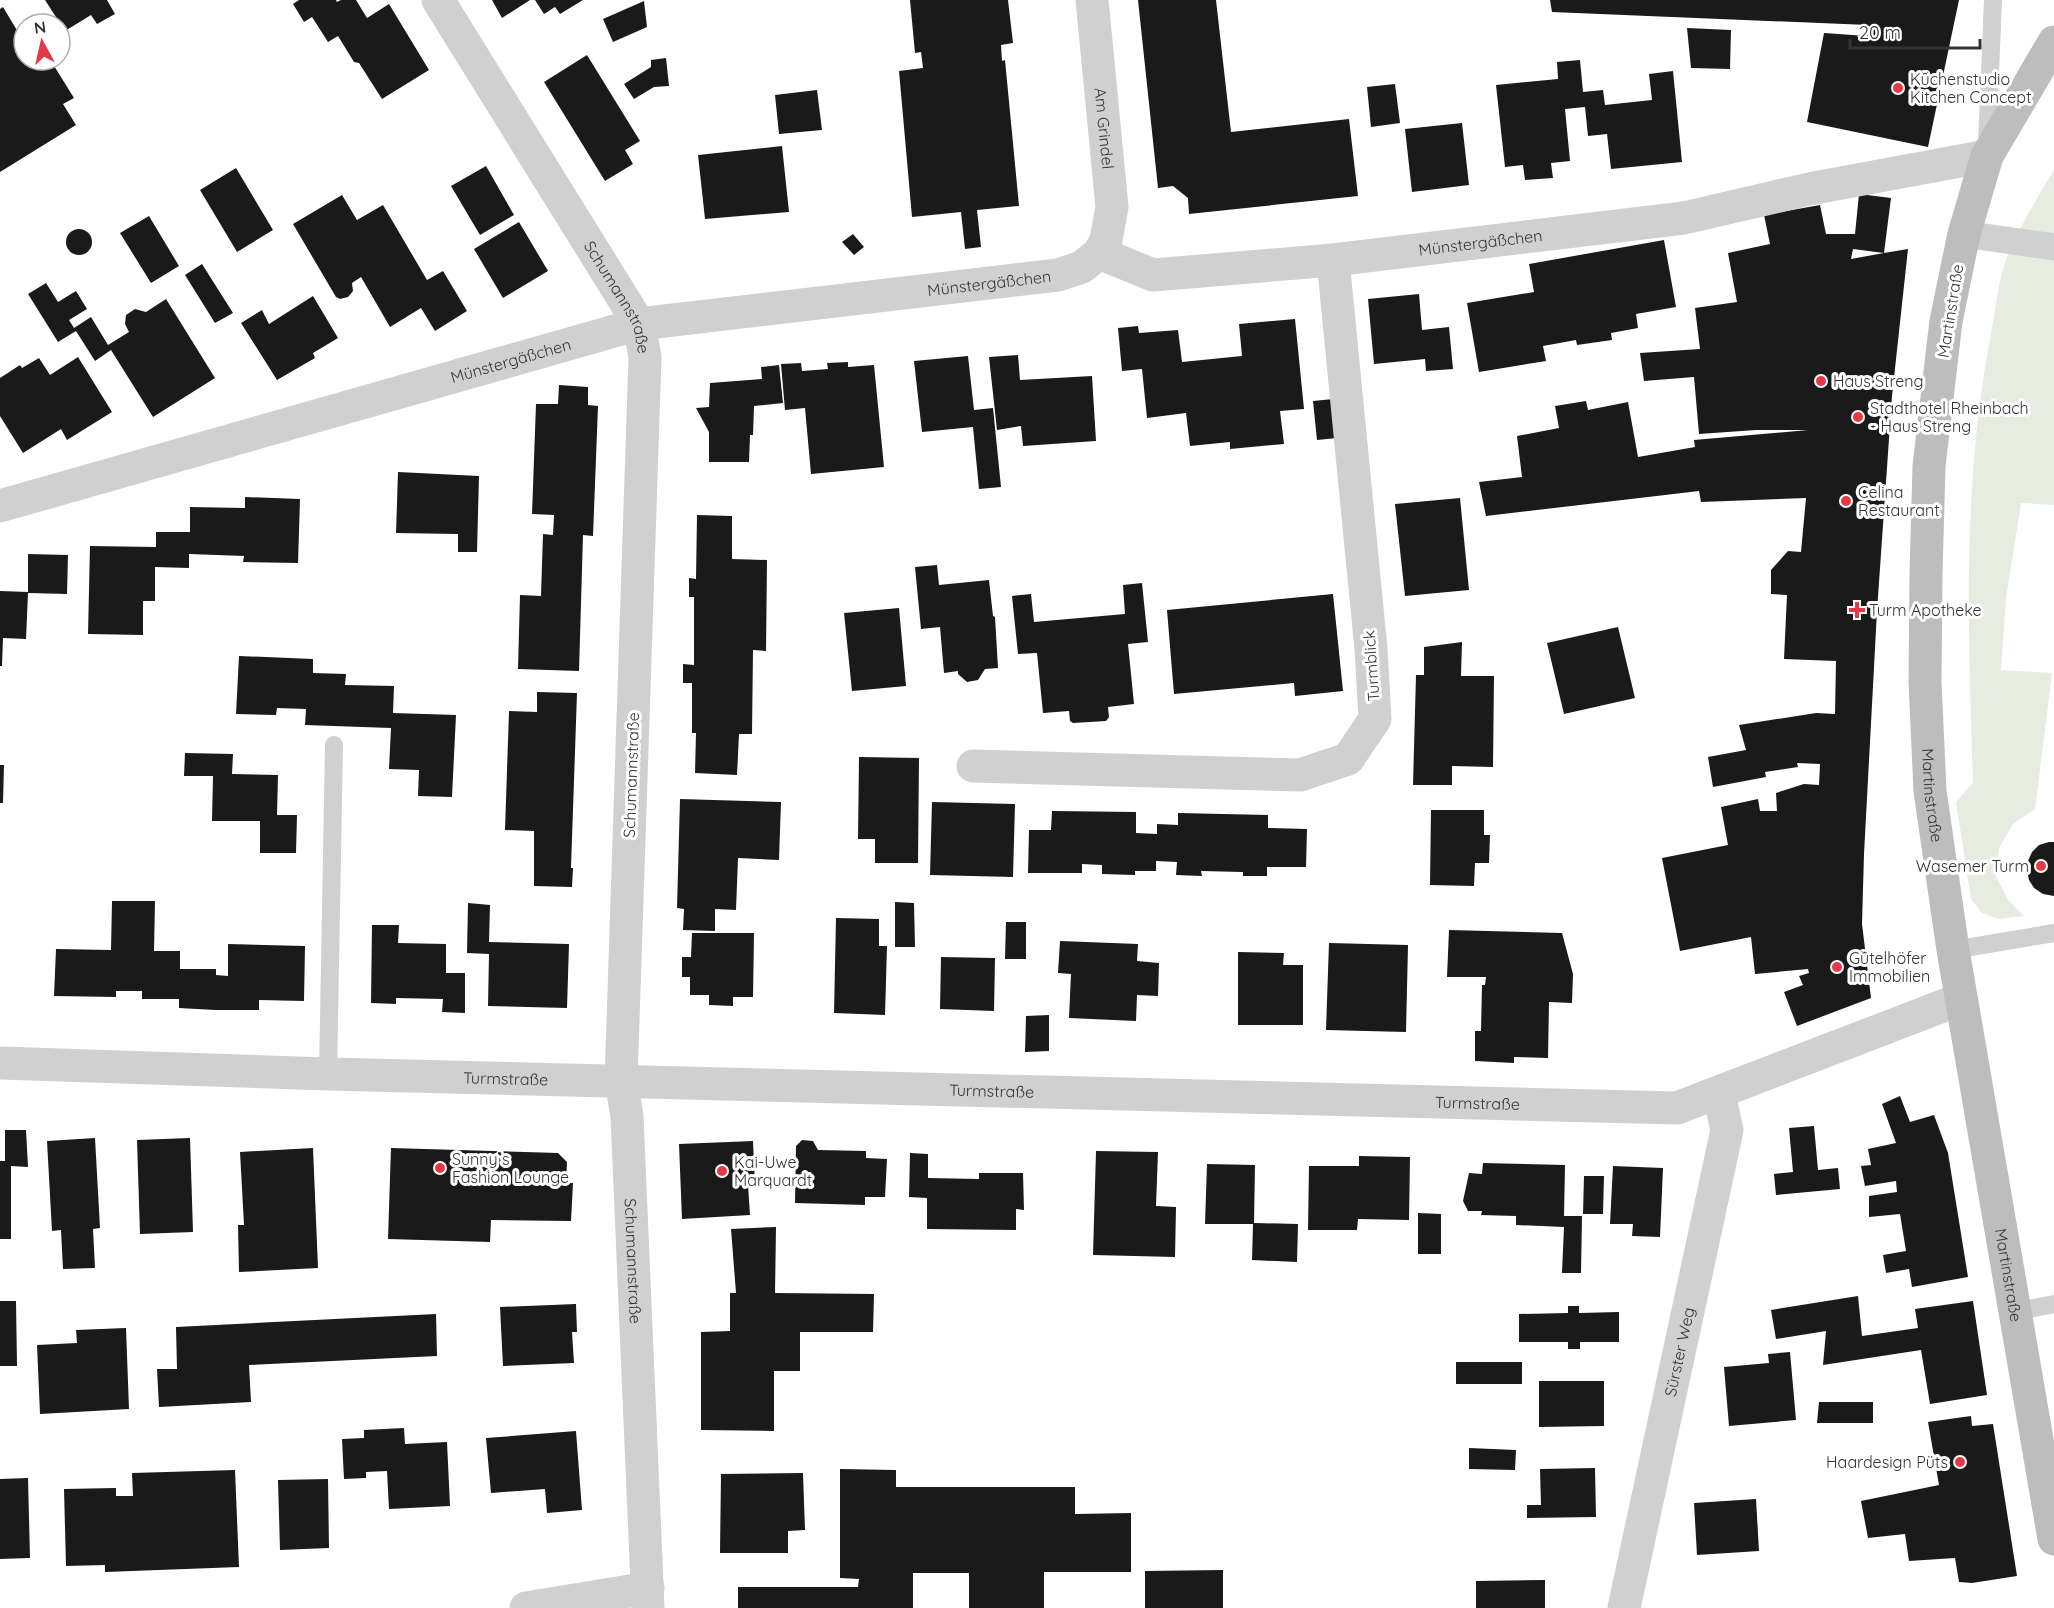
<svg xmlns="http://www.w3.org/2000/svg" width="2054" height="1608" font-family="Quicksand,sans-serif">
<rect width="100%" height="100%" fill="#fff"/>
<path fill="#e6ecdf" d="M2054,170V505L2021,503L2006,598L2001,670L2052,673L2035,809L2013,824L1999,848L1996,876L2008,900L2024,916L1998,919L1982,913L1971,899L1956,802L1973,783C1968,632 1962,482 1991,334C1995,312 1999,277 2007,258C2019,227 2037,198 2054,170Z"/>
<g fill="#1a1a1a" fill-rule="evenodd">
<polygon points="45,0 107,0 115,14 97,24 91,15 65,31"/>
<polygon points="299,0 336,0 337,2 341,0 356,0 367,18 389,4 429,70 382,99 359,63 354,62 338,36 328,42 312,17 304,22 293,4"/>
<polygon points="492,0 530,0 502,18"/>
<polygon points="535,0 583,0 560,14 555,7 544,14"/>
<polygon points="910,0 1008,0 1013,43 1001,45 1002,61 1005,60 1019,206 977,210 981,247 965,249 961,212 912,217 899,71 923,68 921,52 915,53"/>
<polygon points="1138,0 1216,0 1231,132 1349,119 1358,196 1189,214 1188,198 1173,186 1158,188"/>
<polygon points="1550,0 1959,0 1928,147 1807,122 1824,33 1867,36 1868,25 1552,12"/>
<polygon points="644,1 647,27 613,42 603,19"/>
<polygon points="3,7 24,42 24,60 35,60 40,68 51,61 74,98 63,104 76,125 0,172 0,9"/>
<polygon points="1687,28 1731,30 1730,69 1691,68"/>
<polygon points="587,55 640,141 625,150 633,164 605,181 544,82"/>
<polygon points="666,58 669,86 654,87 634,99 624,84 651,67 651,60"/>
<polygon points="1580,60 1583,92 1603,90 1605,105 1652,100 1649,74 1673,71 1682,162 1611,169 1607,134 1588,136 1585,107 1565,109 1570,161 1551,163 1553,178 1525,180 1523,165 1505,167 1496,85 1558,79 1557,62"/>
<polygon points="1395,84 1400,123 1371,127 1367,87"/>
<polygon points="817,90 822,130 779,134 775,95"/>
<polygon points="1462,123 1469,185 1412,192 1405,129"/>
<polygon points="782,146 789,212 705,219 698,155"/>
<polygon points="486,166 514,215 480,235 451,186"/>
<polygon points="236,168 273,230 237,252 200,190"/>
<path d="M1859,194L1891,198L1884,253L1908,249L1892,396L1877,611L1864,854L1862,924L1871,998L1797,1026L1784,992L1803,985L1799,976L1809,973L1808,969L1755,974L1751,937L1680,951L1662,858L1728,845L1721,807L1758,799L1760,811H1777L1776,793L1804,784L1819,785L1820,764L1797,763L1798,767L1765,772L1766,777L1713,787L1708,757L1746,750L1739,725L1816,713L1835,714L1836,661L1784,659L1787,595L1771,594V570L1788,551L1801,552L1806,498L1701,502L1699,491L1486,516L1479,482L1522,477L1517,436L1559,428L1555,406L1586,401L1588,410L1628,402L1638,457L1695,447L1694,440L1808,430H1756L1699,434L1694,377L1644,381L1640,353L1700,349L1695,308L1737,302L1728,253L1770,244L1764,215L1820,205L1826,234H1855ZM1853,249L1884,253L1851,259Z"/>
<polygon points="342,195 357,220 383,205 427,280 443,271 467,311 435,331 421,308 390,327 361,277 352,283 353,291 348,297 340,299 336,297 293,224"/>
<polygon points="149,216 179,266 151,283 120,233"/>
<polygon points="519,222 548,271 503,298 474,249"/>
<circle cx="79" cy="242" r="13"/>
<polygon points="853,234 864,247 854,255 842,242"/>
<polygon points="1664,240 1676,307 1636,314 1638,328 1611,333 1612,340 1577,345 1576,340 1543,346 1546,361 1479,372 1467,303 1534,292 1529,264"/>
<polygon points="202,264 233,313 215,323 185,275"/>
<polygon points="46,283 58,302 76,291 87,309 69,320 74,328 91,317 108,345 129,332 125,324 126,315 135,309 146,312 166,299 215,378 153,417 111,350 95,361 76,331 58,342 28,294"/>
<polygon points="1419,294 1422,330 1449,327 1453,369 1426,371 1425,359 1374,364 1368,299"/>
<polygon points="313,296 338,338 313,353 315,358 277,380 241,323 262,310 269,324"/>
<polygon points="1295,319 1304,409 1280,411 1284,444 1230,449 1230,442 1190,446 1186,413 1147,418 1142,369 1122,371 1118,328 1138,326 1139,333 1178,330 1182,362 1242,356 1239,324"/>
<polygon points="1018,355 1020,380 1092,376 1096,441 1023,446 1021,426 997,430 989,357"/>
<polygon points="968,356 974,410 993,408 1001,487 979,489 973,427 922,432 914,361"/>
<polygon points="78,357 112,412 67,440 61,429 23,453 0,416 0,378 20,365 22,368 39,358 50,375"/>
<polygon points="848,362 848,367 874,365 884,467 811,474 805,408 785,410 781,364 801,363 802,371 828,369 827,363"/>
<polygon points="779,365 783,403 754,406 753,435 750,435 749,462 709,462 709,432 696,408 709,407 710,383 762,379 761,367"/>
<polygon points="559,385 588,387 588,405 598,406 593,536 583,535 579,671 518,669 520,595 541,596 543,534 553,535 554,515 532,514 536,404 558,404"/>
<polygon points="1333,399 1337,438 1317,440 1313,401"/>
<polygon points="398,472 479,476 477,552 458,552 458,534 396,533"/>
<polygon points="245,497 300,499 298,563 243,562 244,556 189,554 189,568 155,567 155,601 143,601 143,635 88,634 90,546 156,547 156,532 190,532 190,507 245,508"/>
<polygon points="1460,498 1469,590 1405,596 1395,504"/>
<polygon points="697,515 732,516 732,559 767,560 766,651 753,650 752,734 739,734 737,775 695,773 696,733 692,733 692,683 683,683 683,664 694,665 694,597 689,597 689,578 696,579"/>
<polygon points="28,554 68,555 67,594 28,593 26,639 3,638 2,666 0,666 0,591 28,592"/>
<polygon points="937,565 939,585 989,580 993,616 995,617 998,668 985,669 978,680 967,682 958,674 958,671 944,673 940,627 921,629 915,567"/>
<polygon points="1142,583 1148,642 1128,644 1134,704 1108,707 1109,717 1106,721 1090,722 1073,723 1070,721 1069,711 1043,713 1037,653 1018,654 1012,596 1031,594 1034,622 1125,614 1123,585"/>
<polygon points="1333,594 1343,691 1295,696 1294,683 1174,694 1167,610"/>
<polygon points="899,608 906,686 852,691 844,613"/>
<polygon points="1618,627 1635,698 1564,714 1547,643"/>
<polygon points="1462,642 1461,676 1494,676 1493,767 1452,766 1452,785 1413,785 1416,675 1424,675 1424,647"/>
<polygon points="239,656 313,659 313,673 346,674 345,685 394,686 393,713 456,715 452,797 418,796 419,770 389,769 391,728 305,725 306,709 277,708 276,715 236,714"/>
<polygon points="537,692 577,693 571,868 573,868 572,887 534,886 534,831 505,830 509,711 537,712"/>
<polygon points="185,753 233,754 232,774 278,775 277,815 297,815 296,853 260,853 260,821 212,821 213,776 184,776"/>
<polygon points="859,757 919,758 918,863 875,863 875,839 858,839"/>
<polygon points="0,765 4,765 3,803 0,803"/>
<polygon points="680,799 781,802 779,860 738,858 736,910 715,909 715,931 683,930 684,909 677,908"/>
<polygon points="932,802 1015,804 1013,877 930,875"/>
<polygon points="1431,810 1484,810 1484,835 1490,835 1489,863 1475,863 1474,886 1430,885"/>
<polygon points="1052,811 1136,812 1136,833 1157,834 1157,824 1178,825 1178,813 1268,815 1268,828 1307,829 1306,867 1267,867 1267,876 1243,876 1243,872 1201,871 1202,876 1176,875 1177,862 1156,861 1156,871 1135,871 1135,875 1102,874 1102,865 1082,864 1082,873 1028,873 1029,830 1051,830"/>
<polygon points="2049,842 2054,842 2054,896 2043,894 2034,888 2029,880 2027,871 2028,861 2032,852 2039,845"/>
<polygon points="112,901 155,901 154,951 180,951 180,969 216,969 216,975 228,976 228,944 305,946 304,1001 259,1000 259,1010 215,1010 179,1008 179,999 142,999 142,991 116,991 116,997 54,996 56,949 111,950"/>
<polygon points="895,902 914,903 915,947 895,947"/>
<polygon points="468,903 490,905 489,942 569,944 567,1008 488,1006 489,954 467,953"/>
<polygon points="836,918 879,919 879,946 887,946 885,1015 834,1013"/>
<polygon points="1006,922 1026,922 1026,959 1005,959"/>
<polygon points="372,925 399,925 398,943 446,944 446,973 465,973 465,1013 442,1012 443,999 396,998 396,1004 371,1003"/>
<polygon points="1449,930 1562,933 1573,974 1572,1003 1549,1002 1548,1058 1514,1057 1514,1063 1475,1061 1475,1031 1481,1031 1482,985 1485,985 1486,977 1447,977"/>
<polygon points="692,933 754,933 753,997 733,997 733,1006 709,1005 709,995 690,995 690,977 682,977 682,957 691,957"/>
<polygon points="1060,941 1138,944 1137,961 1159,963 1158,996 1137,995 1136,1021 1069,1018 1071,974 1058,973"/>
<polygon points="1329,943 1408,945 1406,1032 1326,1030"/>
<polygon points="1238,952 1284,953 1283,965 1303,965 1303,1025 1238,1025"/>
<polygon points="941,957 995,958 994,1011 940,1009"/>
<polygon points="1049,1015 1049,1051 1025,1052 1026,1016"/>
<polygon points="1900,1096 1910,1122 1934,1115 1948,1153 1968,1277 1912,1287 1909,1269 1886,1273 1883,1255 1906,1251 1900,1214 1869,1217 1869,1196 1897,1192 1896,1181 1865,1186 1861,1166 1871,1165 1868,1149 1896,1143 1882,1104"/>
<polygon points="1814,1126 1818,1170 1838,1168 1840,1189 1776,1195 1774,1174 1793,1172 1789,1128"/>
<polygon points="5,1130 26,1130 28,1167 11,1166 11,1239 0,1239 0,1161 5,1161"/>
<polygon points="95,1138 100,1228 93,1229 95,1268 63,1269 61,1230 52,1231 47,1141"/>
<polygon points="190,1138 193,1232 140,1234 137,1140"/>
<polygon points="802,1140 813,1141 818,1150 866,1151 866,1158 887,1159 885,1197 865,1197 865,1205 795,1203 796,1146"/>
<polygon points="753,1141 755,1184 748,1185 750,1215 682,1219 679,1144"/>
<polygon points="313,1148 318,1268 239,1272 238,1225 244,1225 240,1152"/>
<polygon points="391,1148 558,1153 567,1162 566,1183 573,1183 571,1221 491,1220 490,1242 388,1239"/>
<polygon points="1096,1151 1158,1152 1156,1206 1176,1207 1175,1257 1093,1255"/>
<polygon points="910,1153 928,1154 928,1178 979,1179 979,1173 1023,1173 1024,1210 1016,1209 1016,1230 927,1229 927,1198 909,1197"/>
<polygon points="1359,1156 1410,1157 1409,1220 1358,1219 1357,1230 1308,1230 1309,1166 1359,1166"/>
<polygon points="1483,1163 1565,1165 1564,1216 1582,1216 1581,1273 1562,1273 1564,1227 1516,1225 1516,1216 1481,1215 1482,1211 1468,1211 1463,1201 1469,1173 1482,1174"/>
<polygon points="1207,1164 1255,1165 1254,1223 1298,1224 1297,1262 1252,1260 1253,1224 1205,1224"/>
<polygon points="1613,1166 1663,1168 1660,1237 1632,1236 1633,1224 1610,1224"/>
<polygon points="1584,1176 1604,1176 1603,1214 1583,1214"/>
<polygon points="1418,1213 1441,1214 1441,1254 1418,1254"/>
<polygon points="776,1227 775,1293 874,1294 873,1332 800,1332 800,1371 774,1371 774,1431 701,1430 701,1332 730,1331 730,1293 736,1293 731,1229"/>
<polygon points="1858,1296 1862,1336 1918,1328 1915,1309 1973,1301 1987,1395 1930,1404 1921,1350 1823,1365 1826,1331 1776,1339 1771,1310"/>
<polygon points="0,1301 16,1301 17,1366 0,1366"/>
<polygon points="576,1304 577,1332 572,1332 574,1363 503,1366 500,1307"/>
<polygon points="1568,1306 1579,1306 1579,1313 1619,1312 1619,1342 1580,1342 1580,1349 1568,1349 1568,1342 1519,1342 1519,1314 1568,1313"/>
<polygon points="436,1314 437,1356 249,1365 251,1402 159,1407 157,1369 177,1369 176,1327"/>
<polygon points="126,1328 129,1409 40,1414 37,1345 77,1343 76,1330"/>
<polygon points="1790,1352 1796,1420 1729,1426 1724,1367 1769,1363 1768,1354"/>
<rect x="1456" y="1362" width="66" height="22"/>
<polygon points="1539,1381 1604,1381 1604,1426 1539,1427"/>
<polygon points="1819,1402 1873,1402 1873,1423 1817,1423"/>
<polygon points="1971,1416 1972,1426 1993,1424 2017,1576 1972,1583 1959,1582 1955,1558 1909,1561 1905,1534 1868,1538 1861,1501 1939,1485 1928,1422"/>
<polygon points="404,1428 405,1444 447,1442 450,1506 389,1509 387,1471 366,1472 366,1478 344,1479 342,1439 364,1438 364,1430"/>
<polygon points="576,1431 582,1510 547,1513 545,1489 491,1493 486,1438"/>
<polygon points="1469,1448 1516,1450 1515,1470 1469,1469"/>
<polygon points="1595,1468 1596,1517 1527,1518 1527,1505 1541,1505 1540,1469"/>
<polygon points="840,1469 896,1470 896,1487 1075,1487 1075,1514 1131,1513 1131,1572 1044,1572 1044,1608 969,1608 969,1573 913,1573 913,1608 738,1608 738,1587 858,1587 859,1579 840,1578"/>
<polygon points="235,1470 239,1567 105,1572 105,1565 66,1566 64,1489 116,1488 116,1496 133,1496 132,1473"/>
<polygon points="803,1473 805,1530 788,1531 788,1553 720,1553 721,1474"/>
<polygon points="28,1478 30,1558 0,1559 0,1479"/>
<polygon points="328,1479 329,1548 280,1550 278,1480"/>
<polygon points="1756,1499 1759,1551 1697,1555 1694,1503"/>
<polygon points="1223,1570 1223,1608 1145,1608 1145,1571"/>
<polygon points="1545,1580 1545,1608 1476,1608 1476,1581"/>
</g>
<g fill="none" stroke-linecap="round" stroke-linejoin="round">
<g stroke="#d0d0d0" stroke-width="18">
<polyline points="1987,145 1993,0"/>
<polyline points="1953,950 2054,933"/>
<polyline points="328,1074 334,745"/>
<polyline points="2014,1312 2054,1304"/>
</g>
<polyline stroke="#d0d0d0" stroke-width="27" points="1964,234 2054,247"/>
<g stroke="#d0d0d0" stroke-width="33">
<path id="s1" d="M438,0L639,324L645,357L621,1081L627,1116L648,1608"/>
<path id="s2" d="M1092,0L1112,207L1106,240L1099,253"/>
<path id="s3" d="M0,506L639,324L1058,275L1082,267L1099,253L1153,275L1333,260L1684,218L1809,189L1987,156"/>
<polyline points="973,766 1300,775 1348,759 1375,719 1371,649 1333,260"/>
<path id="s4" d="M0,1063L328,1074L1677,1108L1961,999"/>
<polyline points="526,1608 648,1588"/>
<path id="s5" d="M1624,1608L1727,1130L1719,1094"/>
</g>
<path stroke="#bdbdbd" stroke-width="33" id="s6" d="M2054,42L1987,156L1964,234L1946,321L1929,466L1926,574L1925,682L1930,791L1953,950L2054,1539"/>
</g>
<g fill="#e63946" stroke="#fff" stroke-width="2">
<circle cx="1898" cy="88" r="6"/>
<circle cx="1821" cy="381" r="6"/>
<circle cx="1858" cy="417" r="6"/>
<circle cx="1846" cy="501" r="6"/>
<path d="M1854 601h6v6h6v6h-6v6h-6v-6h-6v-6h6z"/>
<circle cx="2041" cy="866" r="6"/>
<circle cx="1837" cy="967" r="6"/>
<circle cx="440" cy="1168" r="6"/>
<circle cx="722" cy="1171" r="6"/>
<circle cx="1960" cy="1462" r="6"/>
</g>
<g text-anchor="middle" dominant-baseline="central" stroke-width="6" stroke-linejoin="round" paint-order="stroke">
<g font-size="16" fill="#333" stroke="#fff" text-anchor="start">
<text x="1910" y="79">Küchenstudio<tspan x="1910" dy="18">Kitchen Concept</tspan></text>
<text x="1833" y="381">Haus Streng</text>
<text x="1870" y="408">Stadthotel Rheinbach<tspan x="1870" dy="18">- Haus Streng</tspan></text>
<text x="1858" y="492">Celina<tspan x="1858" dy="18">Restaurant</tspan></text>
<text x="1869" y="610">Turm Apotheke</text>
<text x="2029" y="866" text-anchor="end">Wasemer Turm</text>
<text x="1849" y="958">Gütelhöfer<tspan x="1849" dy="18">Immobilien</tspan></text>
<text x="452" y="1159">Sunny´s<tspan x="452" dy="18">Fashion Lounge</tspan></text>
<text x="734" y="1162">Kai-Uwe<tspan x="734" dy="18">Marquardt</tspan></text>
<text x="1948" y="1462" text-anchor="end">Haardesign Püts</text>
</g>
<g font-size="16" fill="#333" stroke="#fff">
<text stroke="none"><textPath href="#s2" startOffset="129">Am Grindel</textPath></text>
<text stroke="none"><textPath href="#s3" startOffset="1521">Münstergäßchen</textPath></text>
<text stroke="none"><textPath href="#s3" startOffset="1017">Münstergäßchen</textPath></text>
<text stroke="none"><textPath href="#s1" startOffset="348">Schumannstraße</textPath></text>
<text transform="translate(1950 311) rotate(-81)">Martinstraße</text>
<text stroke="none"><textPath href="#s3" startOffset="531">Münstergäßchen</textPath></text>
<text transform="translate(1371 666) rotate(-94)">Turmblick</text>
<text transform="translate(631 775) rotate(-88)">Schumannstraße</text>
<text stroke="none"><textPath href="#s6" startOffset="778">Martinstraße</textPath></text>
<text stroke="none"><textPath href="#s4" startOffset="506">Turmstraße</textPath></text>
<text stroke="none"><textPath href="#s4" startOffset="992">Turmstraße</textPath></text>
<text stroke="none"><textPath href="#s4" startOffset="1478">Turmstraße</textPath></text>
<text stroke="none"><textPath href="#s1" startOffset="1320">Schumannstraße</textPath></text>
<text stroke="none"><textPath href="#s6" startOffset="1264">Martinstraße</textPath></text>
<text stroke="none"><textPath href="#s5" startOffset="262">Sürster Weg</textPath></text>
</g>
</g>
<g transform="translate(42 42) rotate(352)"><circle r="28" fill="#ffffff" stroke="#adadad" stroke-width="1.5"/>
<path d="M0-4.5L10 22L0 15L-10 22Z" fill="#e63946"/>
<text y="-9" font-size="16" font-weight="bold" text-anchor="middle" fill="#333333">N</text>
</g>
<path d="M1850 39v9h130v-9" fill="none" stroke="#333333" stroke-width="3"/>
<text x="1859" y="39" font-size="18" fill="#333333" stroke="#ffffff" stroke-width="4.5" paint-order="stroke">20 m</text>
</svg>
